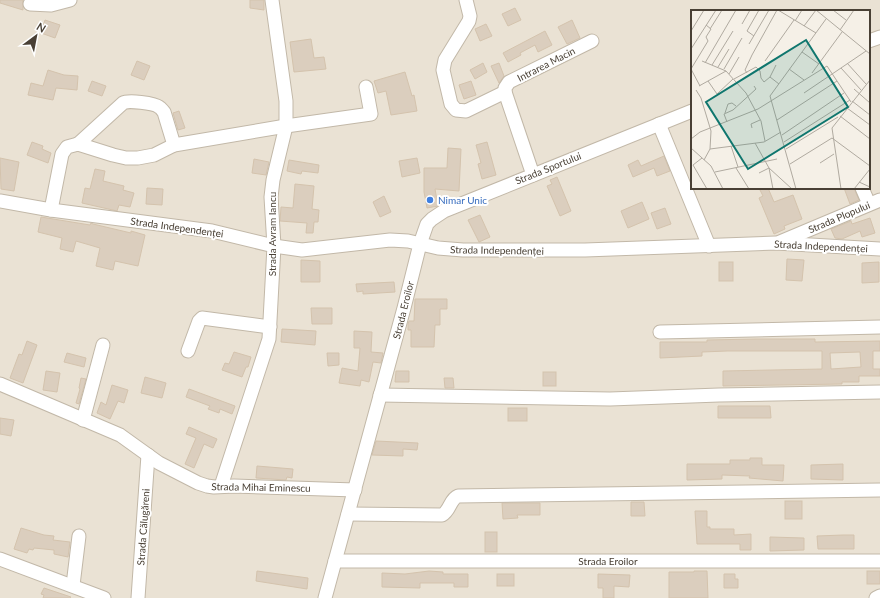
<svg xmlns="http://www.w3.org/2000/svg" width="880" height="598" font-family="Lato,sans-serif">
<rect width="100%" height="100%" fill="#f5f0e7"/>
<path fill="#eae2d4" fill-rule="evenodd" d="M0,0H880V598H0ZM692,11H869V188H692Z"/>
<g fill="#dbcebe" stroke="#d4c3ad" fill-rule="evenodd">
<polygon points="0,0 23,0 23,10 0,3"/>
<polygon points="250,0 264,0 264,10 250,8"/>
<polygon points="515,8 521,20 508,26 502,14"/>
<polygon points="45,20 60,25 55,38 41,33"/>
<polygon points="572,20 580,38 567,44 558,27"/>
<polygon points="486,24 492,36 480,41 475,29"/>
<polygon points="545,31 552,45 538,52 535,45 520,53 521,55 508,62 503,53"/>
<polygon points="311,39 314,58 324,57 326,69 294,72 290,42"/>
<polygon points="137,61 150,66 144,80 131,75"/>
<polygon points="483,63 487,72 475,79 470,70"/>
<polygon points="499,63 504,76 499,83 491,66"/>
<polygon points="48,70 64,75 78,76 77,90 56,88 53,100 28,95 31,83 43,86"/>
<polygon points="405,72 412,96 414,95 417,111 391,115 386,91 378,93 374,81"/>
<polygon points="92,81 106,86 102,96 88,91"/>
<polygon points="471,81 476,95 464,99 459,85"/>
<polygon points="179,111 185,128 178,130 173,113"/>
<polygon points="32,142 43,146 42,149 51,153 48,163 27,155"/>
<polygon points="487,142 496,175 482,179 478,164 481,163 476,145"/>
<polygon points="448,148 461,149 459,191 435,189 438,206 427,208 424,192 424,168 447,168"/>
<polygon points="664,156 670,171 657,176 654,168 633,177 628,165 638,160 641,166"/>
<polygon points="0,158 19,162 14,191 1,189"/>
<polygon points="417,158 420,173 402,177 399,161"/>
<polygon points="254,159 269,162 266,175 252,173"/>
<polygon points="289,160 319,165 318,173 302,171 301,174 287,171"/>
<polygon points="95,169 105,171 103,181 124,186 123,190 134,193 130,207 119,205 117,211 82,203 85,188 90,189"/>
<polygon points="557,177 571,211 560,216 547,186 552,184 550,180"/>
<polygon points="295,184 314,186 312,209 319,210 318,222 314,222 313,233 306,233 307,223 280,221 281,207 293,208"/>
<polygon points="147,188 163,189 162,205 146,204"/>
<polygon points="759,188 768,188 774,202 793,195 802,219 784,226 785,229 774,234 759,198 763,196"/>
<polygon points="844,188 854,188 859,200 850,204"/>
<polygon points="384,196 391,212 380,217 373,202"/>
<polygon points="642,202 649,219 628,228 621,211"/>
<polygon points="665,208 671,224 657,229 651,213"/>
<polygon points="480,215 490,237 479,242 468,220"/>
<polygon points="41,217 90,225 91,223 93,224 131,233 131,231 145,235 138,266 115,261 113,270 96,266 100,248 76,241 73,252 60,249 62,238 38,232"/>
<polygon points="870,218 875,233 862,237 860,231 842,239 835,238 831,229 851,221 852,224"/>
<polygon points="787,259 804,260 802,281 786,280"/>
<polygon points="301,260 320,261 320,282 301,282"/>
<rect x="719" y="262" width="14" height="19"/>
<polygon points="879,262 879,282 862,283 862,263"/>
<polygon points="394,282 395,292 363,294 363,291 357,292 356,284"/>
<polygon points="415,299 447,299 447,309 440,309 440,325 435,325 434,347 411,347 411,330 408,330 408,324 409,321 414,321"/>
<polygon points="311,308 332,308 332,324 312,324"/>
<polygon points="282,329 316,331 315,345 281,342"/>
<polygon points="354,331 372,332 371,352 383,353 381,363 373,362 369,382 361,380 360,386 339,383 342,368 358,371 360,348 354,348"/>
<path d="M756,339H815V342L880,341V351H873V369H880V376H859V382H842V384L723,386V371L822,369V351H727L702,352V356L660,358V342H707V340ZM860,352L861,367L831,369L830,353Z"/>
<polygon points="27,341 37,345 23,383 10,378 19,354 22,355"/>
<polygon points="234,352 251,357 248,367 246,367 242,377 222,370 225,363 229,364"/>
<polygon points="67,353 86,358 84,367 64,362"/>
<polygon points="327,353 339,353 339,365 328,366"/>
<polygon points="46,371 60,373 57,392 43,390"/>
<polygon points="396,371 409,371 409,382 395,382"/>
<rect x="543" y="372" width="13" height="14"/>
<polygon points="145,377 166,383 162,398 141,393"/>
<polygon points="81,378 86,379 79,404 76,403 80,389 79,388"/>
<polygon points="444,378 453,378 454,388 445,388"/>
<polygon points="112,385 128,390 124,403 118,401 110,419 97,413 101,402 106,405"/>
<polygon points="189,389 235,406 232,414 220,409 219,413 208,409 210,406 186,397"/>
<polygon points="718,406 770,406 771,418 718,418"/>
<rect x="508" y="408" width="19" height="13"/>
<polygon points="0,418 14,420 11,436 0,434"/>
<polygon points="189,427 217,439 213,448 204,444 194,468 185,464 196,438 186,434"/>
<polygon points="376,441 418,443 417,450 403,449 403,456 372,455"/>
<polygon points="750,458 762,458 762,465 784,465 783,481 749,478 750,476 722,475 722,479 687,480 687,464 730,464 730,460 750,460"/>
<polygon points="843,464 843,480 811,479 811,465"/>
<polygon points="257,466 293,469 292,478 287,477 286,480 256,478"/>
<rect x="785" y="501" width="17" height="18"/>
<polygon points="631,502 644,502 645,516 631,516"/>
<polygon points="502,503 540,503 540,515 517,515 518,518 503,519"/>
<polygon points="695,511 707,511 707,527 710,527 710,529 734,529 734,535 751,534 751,550 740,550 740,544 697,544"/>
<polygon points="21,528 44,535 54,536 53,540 70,542 68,557 54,554 54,550 34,548 33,550 29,549 27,553 14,549"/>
<rect x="485" y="532" width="12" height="20"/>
<polygon points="843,535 854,535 854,549 818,549 817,536"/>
<polygon points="770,537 804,538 804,550 770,551"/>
<polygon points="257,571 308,578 307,589 256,581"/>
<polygon points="429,571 443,572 443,574 468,574 468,587 454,587 454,583 420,583 420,588 382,587 382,573 405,574"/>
<polygon points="694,571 707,571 708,598 669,598 669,572 694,572"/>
<rect x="867" y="571" width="13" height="13"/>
<rect x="497" y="574" width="17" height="12"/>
<polygon points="598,574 630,575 629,587 614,586 614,598 603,598 603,588 598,588"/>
<polygon points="724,574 735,574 735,579 738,579 738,588 724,588"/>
<polygon points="44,588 71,597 70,598 43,598 44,595 41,594"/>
</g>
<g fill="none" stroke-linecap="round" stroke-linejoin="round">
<g stroke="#c2b8a8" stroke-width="15">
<g id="minor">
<polyline points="466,0 470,16 469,21 445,60 443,70 451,104 456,110 466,111 505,92 533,175"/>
<polyline points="30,4 51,5 70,0"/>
<polyline points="869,41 880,37"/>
<polyline points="505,92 505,88 509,82 592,41"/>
<polyline points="659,124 709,246"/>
<path d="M78,144L123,103C128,100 154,103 159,107C161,108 162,110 164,112L174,145"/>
<polyline points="862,188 869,204"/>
<polyline points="0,201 51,210 212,231 274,246 302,250 390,240 408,241 438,248 463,250 585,250 776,243 880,249"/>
<polyline points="51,210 62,154 67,147 78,144 113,155 126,158 138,158 154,155 174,145 286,126 371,114 366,87"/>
<polyline points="780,242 880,200"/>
<polyline points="660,332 880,327"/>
<polyline points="188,351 199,321 202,318 270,327"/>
<polyline points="0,384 120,435 159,463 198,483 207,486 214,487 234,486 355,490"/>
<polyline points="380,395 610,399 719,395 880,392"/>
<polyline points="83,420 103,345"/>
<polyline points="221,486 269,339 274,246 271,197 273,180 286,126 286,101 272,0"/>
<path d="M348,514L442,515C450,511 450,499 458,496L880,490"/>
<polyline points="0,559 104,598"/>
<polyline points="335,561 880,561"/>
<polyline points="73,585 79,536"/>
<polyline points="138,598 148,455"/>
<polyline points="325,598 404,308 420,244 427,224 432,219 444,211 692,111"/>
<polyline points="876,598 880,596"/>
</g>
</g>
<use href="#minor" stroke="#fff" stroke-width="13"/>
</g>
<circle fill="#3f7fe0" stroke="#fff" stroke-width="1.5" cx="430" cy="200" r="4"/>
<g text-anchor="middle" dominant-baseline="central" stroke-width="4" stroke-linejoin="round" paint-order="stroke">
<g font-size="10" fill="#494035" stroke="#fff">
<text transform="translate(546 64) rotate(-27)">Intrarea Macin</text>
<text transform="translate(548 168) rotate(-22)">Strada Sportului</text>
<text transform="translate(839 217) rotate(-23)">Strada Plopului</text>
<text transform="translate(177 227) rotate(8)">Strada Independenței</text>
<text transform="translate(272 234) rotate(-90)">Strada Avram Iancu</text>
<text transform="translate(821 246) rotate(3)">Strada Independenței</text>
<text transform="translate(497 250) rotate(1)">Strada Independenței</text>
<text transform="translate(403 310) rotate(-76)">Strada Eroilor</text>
<text transform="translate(261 487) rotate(1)">Strada Mihai Eminescu</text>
<text transform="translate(143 527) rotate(-86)">Strada Călugăreni</text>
<text x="608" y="561">Strada Eroilor</text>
</g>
<g font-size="10" fill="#366cbe" stroke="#fff" text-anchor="start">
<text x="438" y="200">Nimar Unic</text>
</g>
</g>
<g transform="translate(691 10)">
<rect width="179" height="179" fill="#f5f0e7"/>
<path fill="none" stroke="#b0aaa0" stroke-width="1" d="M87,0L125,23M125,0L179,44M142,0L155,10M104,11L111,0M51,14L59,0M113,16L125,0M19,19L31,0M149,20L163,0M0,21L13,0M63,26L56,21L68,0M58,34L78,0M0,39L25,0M111,42L128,54M11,51L35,61L55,83L70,111L74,131M74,51L103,10M14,53L45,0M156,53L175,74M21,55L42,21M27,57L38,39M150,58L175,41M33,59L51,28M98,59L113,70M56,63L54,60L61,45L86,0M121,63L151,22M38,64L48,47M79,67L85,55M43,69L65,57L69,61L70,68L73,72L79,67L88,74M17,71L26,84L42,69M8,76L35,61M9,76L0,59L17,31L15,27L20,19L15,15M163,79L179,93M5,80L10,88L20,121L19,139L13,150M113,83L150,58L170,80M161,91L179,105M156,98L179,115M34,103L37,94L41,93L45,96M149,106L179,129M86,110L146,71M36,112L33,104L42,100L65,79L63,76M61,118L60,114L69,110M91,125L153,83M141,128L179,156M0,129L9,122L67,99L136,56L160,92M93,132L159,90M64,133L78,158L101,179M40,136L47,157M0,138L20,156L32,179M19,139L73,132L90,122M95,139L147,107M11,148L2,155L16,179M129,153L143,144M99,154L141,128M45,158L58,179M24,162L86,149M68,163L78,158L82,179M168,172L179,177M105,179L79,86L135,9M150,179L141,118L179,70M163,179L179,159"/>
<path fill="#0f766e" fill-opacity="0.15" stroke="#0f766e" stroke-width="2" d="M115,30L157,97L57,159L15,92Z"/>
<rect width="179" height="179" fill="none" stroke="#494035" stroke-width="2"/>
</g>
<g transform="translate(36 36) rotate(32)" stroke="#ffffff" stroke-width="3" paint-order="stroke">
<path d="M0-3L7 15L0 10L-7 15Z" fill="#494035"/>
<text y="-6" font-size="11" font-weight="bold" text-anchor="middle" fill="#494035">N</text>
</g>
</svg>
